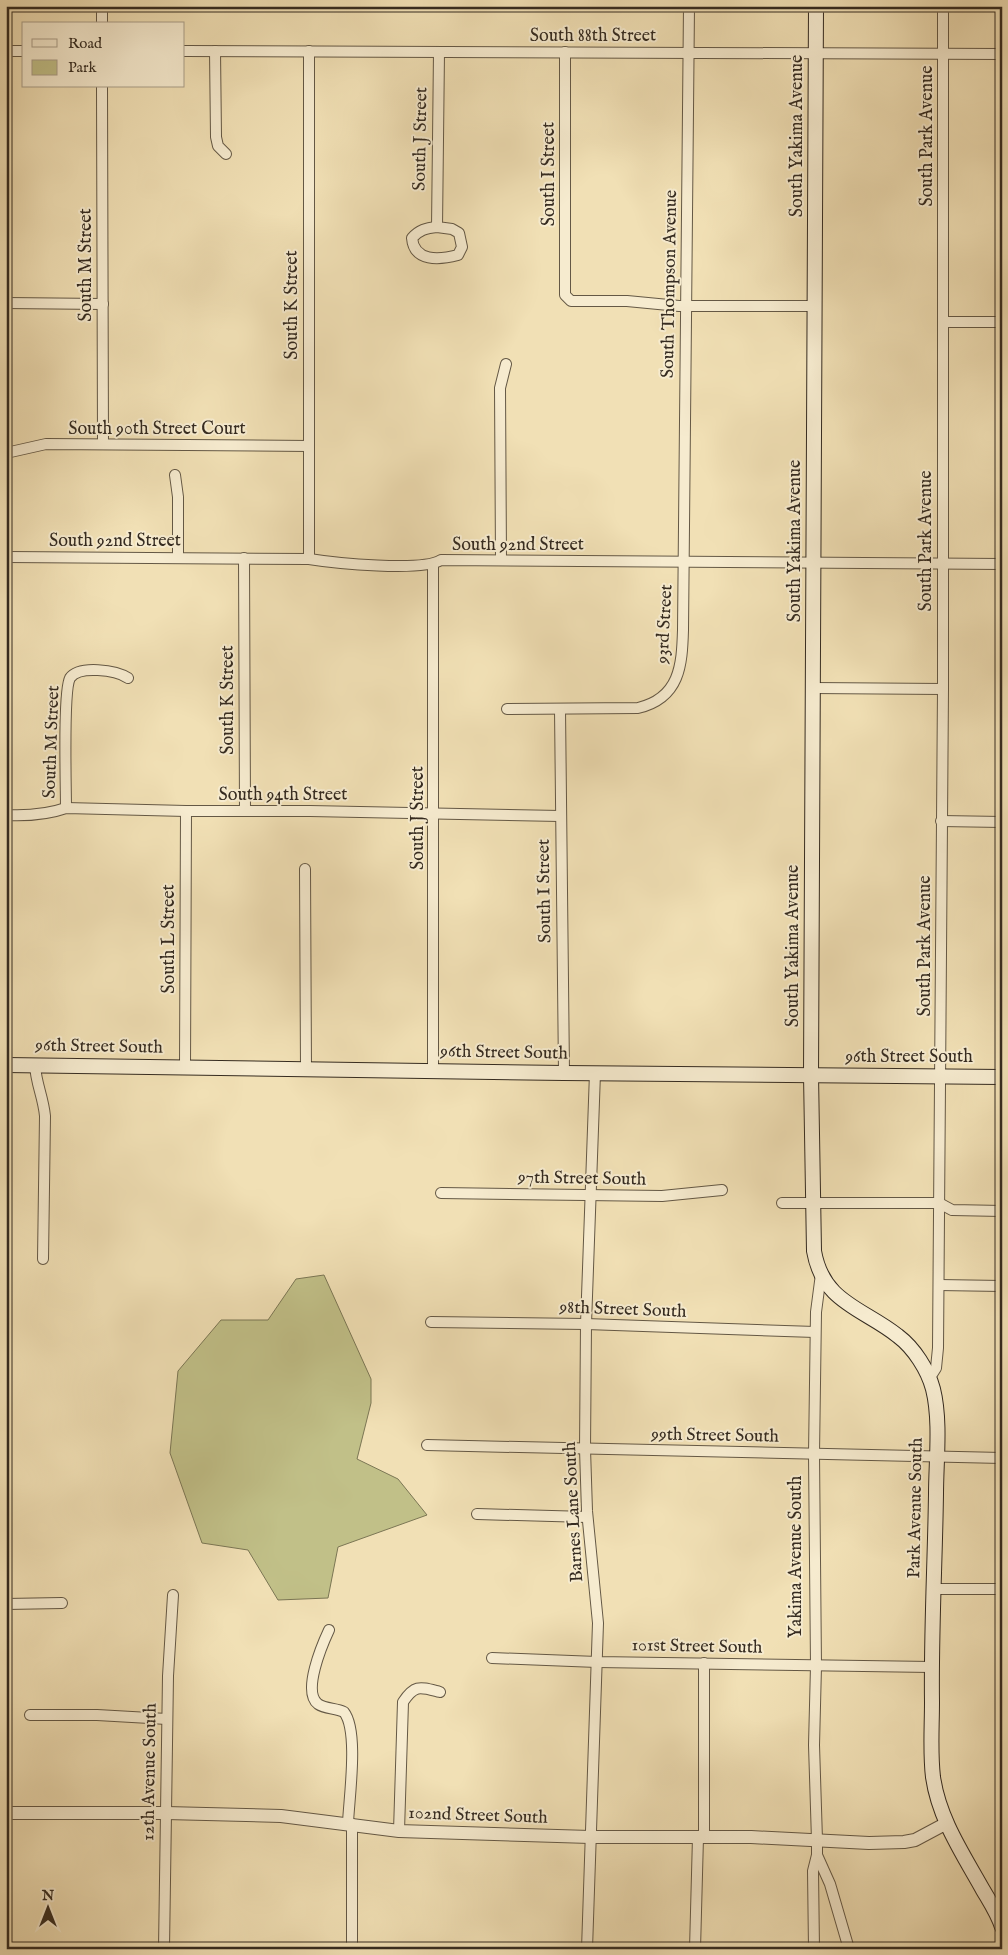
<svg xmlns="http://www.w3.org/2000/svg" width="1008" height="1955" font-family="'IM FELL English',serif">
<rect width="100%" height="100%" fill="#f1e0b5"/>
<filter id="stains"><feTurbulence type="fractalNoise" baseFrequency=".004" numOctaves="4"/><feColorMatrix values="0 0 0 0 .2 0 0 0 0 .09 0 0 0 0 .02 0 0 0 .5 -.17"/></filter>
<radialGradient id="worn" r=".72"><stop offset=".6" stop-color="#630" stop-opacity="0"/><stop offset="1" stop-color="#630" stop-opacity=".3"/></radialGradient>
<polygon fill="#c1c088" stroke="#7b7654" points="324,1275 371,1379 371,1403 357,1459 398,1479 427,1515 338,1547 328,1598 278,1600 248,1550 202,1543 170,1453 178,1371 221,1320 268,1320 296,1279"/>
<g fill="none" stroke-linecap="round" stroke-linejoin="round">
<g stroke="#645845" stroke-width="12">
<g id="minor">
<polyline points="102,24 102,6"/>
<polyline points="6,51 24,51"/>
<polyline points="184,51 1002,54"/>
<polyline points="215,51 216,137 218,146 226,154"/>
<polyline points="309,51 309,559"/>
<polyline points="565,52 565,295 571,301 627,301 679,306 814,306"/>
<polyline points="102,86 103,444"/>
<path d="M437,227L452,229L459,233L462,247L458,255C439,260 414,262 412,238C419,230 426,228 437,227L439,52"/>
<polyline points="6,303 103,304"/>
<polyline points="943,322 1002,322"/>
<polyline points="6,453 46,444 309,446"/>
<polyline points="175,475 178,497 178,558"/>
<path d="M6,557L309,559C334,563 422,572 441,560L1002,564"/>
<polyline points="244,558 245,811"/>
<polyline points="501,560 500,388 506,364"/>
<polyline points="813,688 943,689"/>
<path d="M507,709L638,708C680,698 682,665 683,630L689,6"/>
<polyline points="560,709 564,1073"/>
<path d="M66,808C66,787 63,691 70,678C79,665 116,670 128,678"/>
<path d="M6,815C27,816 46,815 66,808L186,811H310L560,816"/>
<polyline points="941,821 1002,822"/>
<polyline points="305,869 306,1069"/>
<path d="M35,1065C36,1084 43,1096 45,1116L43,1259"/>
<polyline points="185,1067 186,811"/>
<polyline points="433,1071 433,565"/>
<polyline points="441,1193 662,1196 722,1190"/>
<polyline points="782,1203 939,1203 952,1210 1002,1211"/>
<polyline points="939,1285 1002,1286"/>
<polyline points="431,1322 586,1324 815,1332"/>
<polyline points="929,1379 936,1368 938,1348 943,689 943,6"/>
<polyline points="427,1445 1002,1458"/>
<polyline points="477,1514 587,1517"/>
<polyline points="934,1589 1002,1589"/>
<polyline points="6,1604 62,1603"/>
<path d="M329,1630C322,1645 302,1692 318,1704C325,1709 336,1708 344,1712C359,1731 349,1798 348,1823"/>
<polyline points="492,1658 597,1662 931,1667"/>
<polyline points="704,1663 704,1837"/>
<polyline points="30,1715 97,1715 167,1719"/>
<path d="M399,1831L403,1702C415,1684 420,1687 440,1692"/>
<polyline points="817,1855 830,1884 849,1949"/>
<polyline points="164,1949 168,1676 173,1595"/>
<polyline points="352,1949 352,1824"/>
<polyline points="587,1949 598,1623 587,1511 585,1449 586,1324 595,1073"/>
<polyline points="695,1949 698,1837"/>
<polyline points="814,1949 813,1871 817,1855 817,1840 814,1745 816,1666 814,1454 816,1312 821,1274"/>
</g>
</g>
<g stroke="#645845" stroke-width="14">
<polyline id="tertiary" points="6,1813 166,1813 281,1816 399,1831 590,1837 751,1837 869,1843 904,1842 915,1840 945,1824"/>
</g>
<g stroke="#352b20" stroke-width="16">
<g id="secondary">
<path d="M816,6L811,1075L814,1251C823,1303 863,1308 898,1336C914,1348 928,1370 933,1389C941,1421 936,1462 936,1494C935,1563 931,1633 932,1702C932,1727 930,1752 933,1777C939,1819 963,1854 983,1890C990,1902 998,1914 1002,1927"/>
<polyline points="6,1065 564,1073 1002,1077"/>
</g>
</g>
<use href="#minor" stroke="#f6ebcf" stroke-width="10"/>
<use href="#tertiary" stroke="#f6ebcf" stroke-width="12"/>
<use href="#secondary" stroke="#f6ebcf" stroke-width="14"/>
</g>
<g text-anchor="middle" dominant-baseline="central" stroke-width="4" stroke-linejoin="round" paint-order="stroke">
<g font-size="18" fill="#352b20" stroke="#f6ebcf">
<text x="593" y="36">South 88th Street</text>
<text transform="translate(797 136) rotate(-90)">South Yakima Avenue</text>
<text transform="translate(927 136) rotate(-90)">South Park Avenue</text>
<text transform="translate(421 139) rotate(-89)">South J Street</text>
<text transform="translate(549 174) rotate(-90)">South I Street</text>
<text transform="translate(86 265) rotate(-90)">South M Street</text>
<text transform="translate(670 284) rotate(-89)">South Thompson Avenue</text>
<text transform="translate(292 305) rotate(-90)">South K Street</text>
<text x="157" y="429">South 90th Street Court</text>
<text x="115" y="541">South 92nd Street</text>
<text transform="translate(795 541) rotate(-90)">South Yakima Avenue</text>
<text transform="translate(926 541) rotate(-90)">South Park Avenue</text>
<text x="518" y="545">South 92nd Street</text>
<text transform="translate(665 624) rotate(-87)">93rd Street</text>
<text transform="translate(228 700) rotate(-90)">South K Street</text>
<text transform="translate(52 742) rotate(-88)">South M Street</text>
<text x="283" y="795">South 94th Street</text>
<text transform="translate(418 818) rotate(-90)">South J Street</text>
<text transform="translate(545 891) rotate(-91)">South I Street</text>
<text transform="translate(169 939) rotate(-90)">South L Street</text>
<text transform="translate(793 946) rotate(-90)">South Yakima Avenue</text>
<text transform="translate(925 946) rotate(-90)">South Park Avenue</text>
<text transform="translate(99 1047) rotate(1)">96th Street South</text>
<text transform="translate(504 1053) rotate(1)">96th Street South</text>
<text x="909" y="1057">96th Street South</text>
<text transform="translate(582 1179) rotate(1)">97th Street South</text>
<text transform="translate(623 1310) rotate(2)">98th Street South</text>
<text transform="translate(715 1436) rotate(1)">99th Street South</text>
<text transform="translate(916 1508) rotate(-89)">Park Avenue South</text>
<text transform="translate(574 1512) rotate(-93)">Barnes Lane South</text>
<text transform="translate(796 1557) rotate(-90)">Yakima Avenue South</text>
<text transform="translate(697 1647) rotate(1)">101st Street South</text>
<text transform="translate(150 1772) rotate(-89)">12th Avenue South</text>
<text transform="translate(478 1816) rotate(2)">102nd Street South</text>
</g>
</g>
<rect width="1008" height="1955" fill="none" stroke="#f1e0b5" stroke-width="25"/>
<rect x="8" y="8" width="993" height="1940" fill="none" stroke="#352b20" stroke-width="2.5"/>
<rect x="12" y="12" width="983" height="1930" fill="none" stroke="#352b20"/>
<rect x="22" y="22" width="162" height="65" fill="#f6ebcf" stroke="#a99e89"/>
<rect x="32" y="39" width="25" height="8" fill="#f6ebcf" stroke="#a99e89"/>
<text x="68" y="48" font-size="15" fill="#352b20">Road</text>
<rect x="32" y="60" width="25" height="15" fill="#c1c088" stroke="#a99e89"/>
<text x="68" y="72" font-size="15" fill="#352b20">Park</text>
<g transform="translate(48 1908)" stroke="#f6ebcf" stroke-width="4" paint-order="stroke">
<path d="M0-4L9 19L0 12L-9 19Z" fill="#352b20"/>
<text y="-8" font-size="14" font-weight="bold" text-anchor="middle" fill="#352b20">N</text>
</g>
<rect width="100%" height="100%" filter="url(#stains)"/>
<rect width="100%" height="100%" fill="url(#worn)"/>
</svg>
